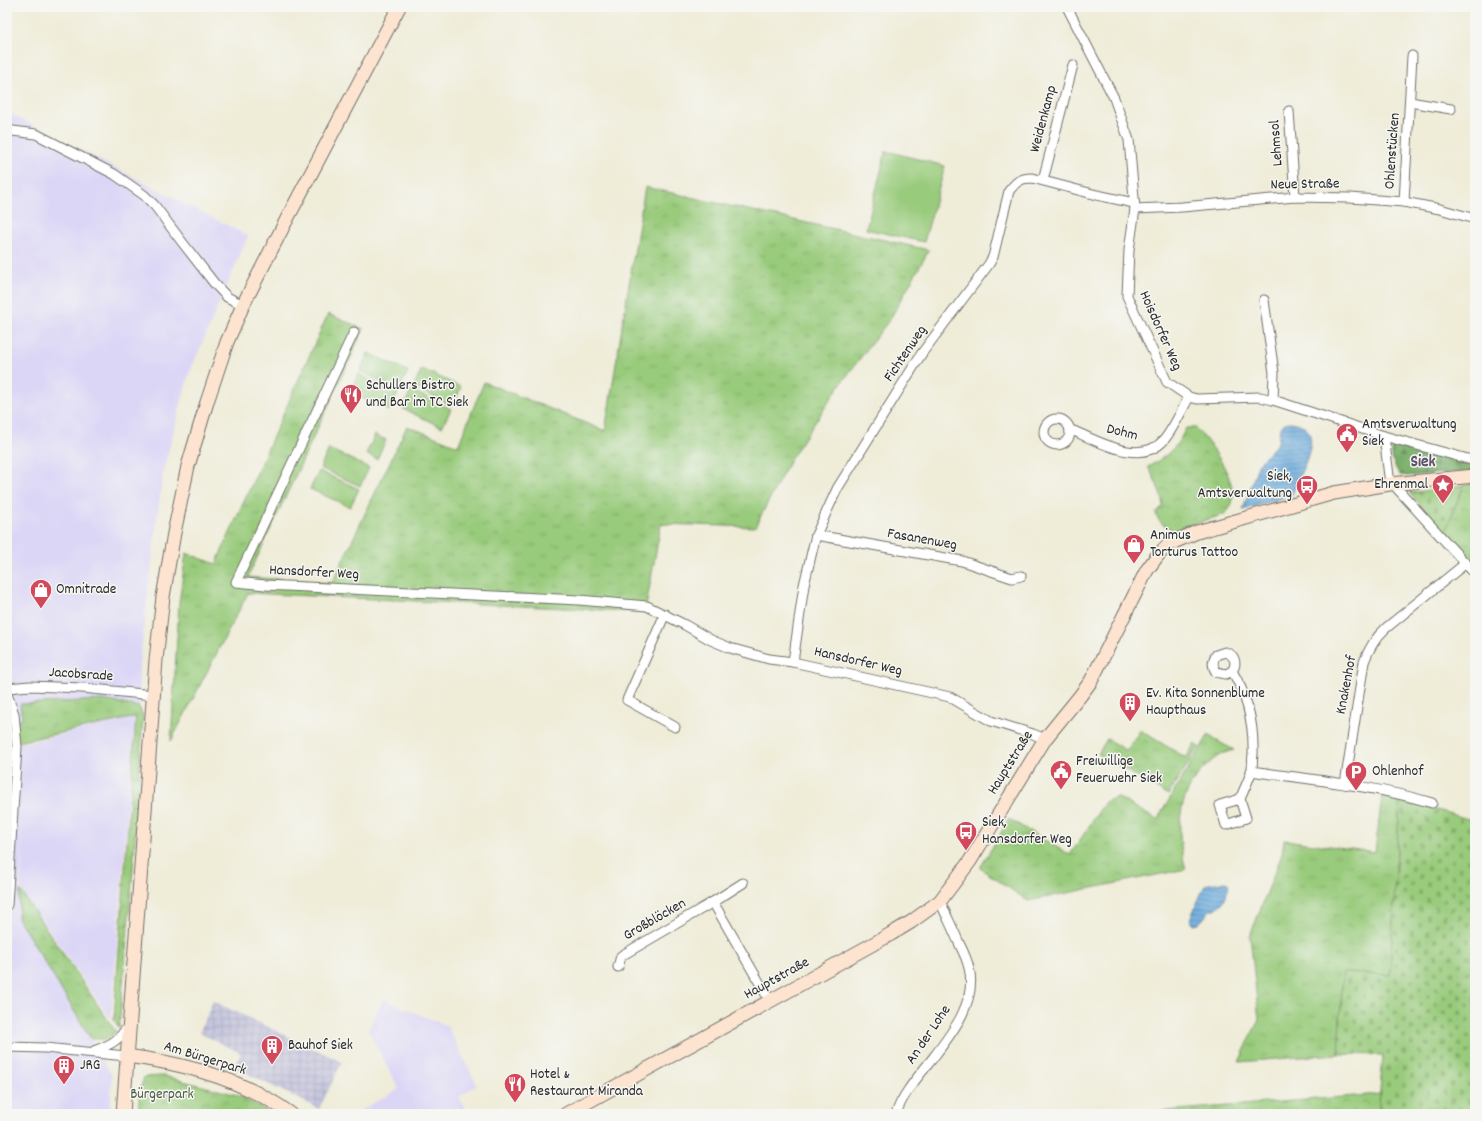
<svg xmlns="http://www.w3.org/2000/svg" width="1482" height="1121" font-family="Dekko,sans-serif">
<defs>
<pattern id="industrial-grid" width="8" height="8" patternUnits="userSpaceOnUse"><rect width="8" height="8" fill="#c2c2dc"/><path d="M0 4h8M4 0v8" fill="none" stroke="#a7a7bd"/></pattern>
<pattern id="grass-tufts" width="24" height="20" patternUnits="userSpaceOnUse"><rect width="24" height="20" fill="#99cb7b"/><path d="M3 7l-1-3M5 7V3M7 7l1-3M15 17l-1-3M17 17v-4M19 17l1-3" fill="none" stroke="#84ae6a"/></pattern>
<pattern id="forest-firs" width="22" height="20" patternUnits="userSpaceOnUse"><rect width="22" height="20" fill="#7aaf6b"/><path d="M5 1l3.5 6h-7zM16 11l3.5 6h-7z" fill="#648f58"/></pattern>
<pattern id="cemetery-stones" width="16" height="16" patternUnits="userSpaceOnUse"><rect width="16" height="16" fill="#99cb7b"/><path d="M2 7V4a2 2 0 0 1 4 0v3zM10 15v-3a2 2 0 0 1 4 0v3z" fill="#84ae6a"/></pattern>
<pattern id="park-crowns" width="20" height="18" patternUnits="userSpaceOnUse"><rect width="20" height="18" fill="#99cb7b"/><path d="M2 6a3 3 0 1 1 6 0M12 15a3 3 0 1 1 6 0" fill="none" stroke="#84ae6a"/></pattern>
<pattern id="water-rules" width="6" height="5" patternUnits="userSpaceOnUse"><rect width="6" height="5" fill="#67a8db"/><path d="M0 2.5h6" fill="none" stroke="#5589b2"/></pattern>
</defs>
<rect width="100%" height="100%" fill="#f6f6f2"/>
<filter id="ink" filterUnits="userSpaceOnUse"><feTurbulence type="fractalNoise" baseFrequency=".025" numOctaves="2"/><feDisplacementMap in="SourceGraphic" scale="8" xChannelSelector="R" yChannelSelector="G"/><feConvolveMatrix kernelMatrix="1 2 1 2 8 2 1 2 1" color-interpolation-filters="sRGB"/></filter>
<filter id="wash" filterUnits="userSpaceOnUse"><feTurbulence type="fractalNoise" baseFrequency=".012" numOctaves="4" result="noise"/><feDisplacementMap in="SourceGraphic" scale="16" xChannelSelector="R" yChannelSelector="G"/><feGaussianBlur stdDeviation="0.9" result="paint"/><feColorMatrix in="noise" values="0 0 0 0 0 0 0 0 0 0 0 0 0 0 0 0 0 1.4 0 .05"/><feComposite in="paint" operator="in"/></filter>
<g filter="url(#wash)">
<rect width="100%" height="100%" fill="#efecd8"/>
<g fill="#dcd6f6">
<polygon points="7,112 248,236 189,374 163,471 139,668 139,707 103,700 21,704 22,719 7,722"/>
<polygon points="135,718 111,1020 21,890 23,825 18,918 91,1039 112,1076 110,1114 7,1114 8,744 27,742"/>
<polygon points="383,999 447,1026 477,1085 459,1097 468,1114 354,1114 399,1089 368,1030"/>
</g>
<polygon fill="url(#industrial-grid)" points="213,1001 342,1062 319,1109 234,1067 241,1053 199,1033"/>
<g fill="url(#grass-tufts)" stroke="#627b53">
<polygon points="645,187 929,250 890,319 842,382 790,460 755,527 661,524 645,612 248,593 171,741 179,603 186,553 216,564 328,314 364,329 248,577 332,583 407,426 458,446 484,382 605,431"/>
<polygon points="103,700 139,707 143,715 133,870 119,1029 114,1019 136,717 8,744 7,762 7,722 22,719 20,704"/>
<path d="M1209,734L1219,742L1234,750C1220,753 1213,759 1203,769C1176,797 1176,834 1186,869L1028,901L980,868L1009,819L1070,855L1105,802L1117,797L1157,820Z"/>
<polygon points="1382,797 1400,799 1390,975 1343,973 1338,1054 1239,1062 1259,1019 1250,936 1282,854 1284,840 1375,852"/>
<polygon points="20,890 116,1032 109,1039 91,1039 18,918"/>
</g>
<path fill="url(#forest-firs)" stroke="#526d4b" d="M1395,442L1475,467V471L1406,476L1400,475C1393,465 1390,456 1393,444Z"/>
<g fill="url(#cemetery-stones)" stroke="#627b53">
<polygon points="1464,485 1445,533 1410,493"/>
<polygon points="1400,799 1475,821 1475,1114 1378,1114 1383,1055 1338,1054 1343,973 1390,975"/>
</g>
<g fill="url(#park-crowns)" stroke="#627b53">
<path d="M1186,428H1196C1210,443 1251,495 1224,514C1222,516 1216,517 1213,518C1200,522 1187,526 1174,530C1166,527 1158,523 1156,513L1163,506C1161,492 1155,479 1148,467C1168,455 1176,449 1186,428Z"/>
<polygon points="1475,483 1475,563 1445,533 1464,485"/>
<polygon points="1140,730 1186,758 1195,743 1199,747 1168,795 1098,754 1107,739 1127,751"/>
<polygon points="164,1076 237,1095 273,1114 139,1114 139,1092 144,1077"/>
<polygon points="1380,1094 1378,1114 1127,1114"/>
</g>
<g fill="#99cb7b" stroke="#627b53">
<polygon points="886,151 945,166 924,242 866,229"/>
<polygon points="368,353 408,371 399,390 360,371"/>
<polygon points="422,369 461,387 453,406 413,387"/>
<polygon points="358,374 398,393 389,411 350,392"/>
<polygon points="411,390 451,409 442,427 403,409"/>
<polygon points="375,435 386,440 377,459 366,454"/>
<polygon points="329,449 369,468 360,486 320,468"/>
<polygon points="319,471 359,489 350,507 310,489"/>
</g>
<g fill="url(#water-rules)" stroke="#496a83">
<path d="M1290,422C1324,425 1308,458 1299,477C1296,483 1295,489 1292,495L1243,510L1257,468L1260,462L1278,443L1280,427L1285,423Z"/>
<path d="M1227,882L1229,885C1227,896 1222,909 1210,910C1204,917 1203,923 1193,924L1190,919L1205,885C1212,883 1219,883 1227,882Z"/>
</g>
</g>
<g filter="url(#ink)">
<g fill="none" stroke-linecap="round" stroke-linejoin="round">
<g stroke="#706f68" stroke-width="11">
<g id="street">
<polyline points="1067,7 1114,98 1129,140 1135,209 1129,250 1127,296 1167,382 1189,397 1197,399 1260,397 1273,400 1384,436 1390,484"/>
<polyline points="1410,102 1451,109"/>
<polyline points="1289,111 1295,197"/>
<polyline points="13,131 36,134 114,174 144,195 155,206 182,242 214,283 227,297 243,305"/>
<polyline points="1043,180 1073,65"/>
<polyline points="1404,202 1412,56"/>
<polyline points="1135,209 1182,207 1295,197 1350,198 1404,202 1440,209 1475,219"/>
<polyline points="1264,300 1274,373 1273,400"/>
<polyline points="354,332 236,582 265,585 579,600 647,606 685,625 711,640 730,648 769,659 793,662 950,697 991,721 1033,734 1045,739"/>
<circle cx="1057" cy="432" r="13"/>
<path d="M1070,432L1074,431C1099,442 1141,466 1164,440C1173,429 1182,410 1189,397"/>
<polyline points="1384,436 1475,461"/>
<polyline points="1393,484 1475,574"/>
<polyline points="816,535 962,561 1012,578 1021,576"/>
<polyline points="665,614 627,700 675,727"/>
<path d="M793,662L804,585L816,535L837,489L922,353L989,264L993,257L1009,191C1016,182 1020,178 1032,178L1097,195L1134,203"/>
<path d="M1232,671L1226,674L1216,672C1212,666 1212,661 1216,655L1225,652C1234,654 1238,663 1232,671C1248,697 1254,723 1253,754C1252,760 1253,767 1251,773C1248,781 1244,790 1240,799L1220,805L1226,825L1246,818L1240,799"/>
<polyline points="7,688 30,686 82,688 153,695"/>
<polyline points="7,694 14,714 17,747 7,905"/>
<path d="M1251,771C1312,780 1373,785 1432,803"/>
<path d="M1345,784L1364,662C1369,648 1375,638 1386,628L1466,563"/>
<polyline points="743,883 713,902 770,1001"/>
<polyline points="618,967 621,956 713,902"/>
<polyline points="7,1047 45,1048 126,1056"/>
<path d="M94,1051C112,1044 118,1041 129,1025"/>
<path d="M896,1114C902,1095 917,1078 929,1063C949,1037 978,1003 969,968C967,959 963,951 959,943C953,929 946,915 940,901"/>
</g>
</g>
<g stroke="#706f68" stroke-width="15">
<g id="secondary">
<path d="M126,1056C184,1063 244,1080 291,1114"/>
<polyline points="123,1114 156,660 163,597 174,533 188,466 207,402 227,342 243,305 288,217 399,7"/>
<polyline points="566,1114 891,934 911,922 940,901 970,861 1045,739 1080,696 1091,681 1147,570 1158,555 1169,544 1197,532 1334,493 1390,484 1475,476"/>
</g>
</g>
<use href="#street" stroke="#fff" stroke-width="9"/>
<use href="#secondary" stroke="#fde4d1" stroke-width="13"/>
</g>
</g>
<defs>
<g id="restaurant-pin" transform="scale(1.15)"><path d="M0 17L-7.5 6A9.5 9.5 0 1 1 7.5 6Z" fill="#d1495b" stroke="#f6f6f2"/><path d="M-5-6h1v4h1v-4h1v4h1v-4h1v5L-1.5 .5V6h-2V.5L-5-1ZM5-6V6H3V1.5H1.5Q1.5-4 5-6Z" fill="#fff"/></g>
<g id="civic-pin" transform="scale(1.15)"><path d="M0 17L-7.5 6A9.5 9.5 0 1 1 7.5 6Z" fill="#d1495b" stroke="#f6f6f2"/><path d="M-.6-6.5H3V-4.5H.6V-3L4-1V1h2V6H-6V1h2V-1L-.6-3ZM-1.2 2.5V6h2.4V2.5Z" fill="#fff"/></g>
<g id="sight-pin" transform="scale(1.15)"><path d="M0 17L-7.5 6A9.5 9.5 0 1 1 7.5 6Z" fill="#d1495b" stroke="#f6f6f2"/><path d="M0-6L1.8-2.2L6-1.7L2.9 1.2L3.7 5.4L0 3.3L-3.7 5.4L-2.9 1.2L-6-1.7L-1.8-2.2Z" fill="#fff"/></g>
<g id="bus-pin" transform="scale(1.15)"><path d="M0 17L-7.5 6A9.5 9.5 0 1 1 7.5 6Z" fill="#d1495b" stroke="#f6f6f2"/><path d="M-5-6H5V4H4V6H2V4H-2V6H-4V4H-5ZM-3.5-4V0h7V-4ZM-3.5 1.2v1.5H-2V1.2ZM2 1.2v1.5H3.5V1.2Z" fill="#fff"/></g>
<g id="shop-pin" transform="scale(1.15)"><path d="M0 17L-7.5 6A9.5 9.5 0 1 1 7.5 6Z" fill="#d1495b" stroke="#f6f6f2"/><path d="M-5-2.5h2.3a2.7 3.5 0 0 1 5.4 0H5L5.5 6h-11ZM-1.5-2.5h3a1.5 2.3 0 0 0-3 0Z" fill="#fff"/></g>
<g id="building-pin" transform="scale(1.15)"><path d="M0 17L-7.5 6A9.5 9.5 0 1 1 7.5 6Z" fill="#d1495b" stroke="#f6f6f2"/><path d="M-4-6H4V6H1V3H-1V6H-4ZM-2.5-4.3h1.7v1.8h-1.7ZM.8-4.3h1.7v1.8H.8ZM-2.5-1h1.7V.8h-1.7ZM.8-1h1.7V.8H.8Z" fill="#fff"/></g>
<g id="parking-pin" transform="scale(1.15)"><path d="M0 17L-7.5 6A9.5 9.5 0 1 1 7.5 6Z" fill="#d1495b" stroke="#f6f6f2"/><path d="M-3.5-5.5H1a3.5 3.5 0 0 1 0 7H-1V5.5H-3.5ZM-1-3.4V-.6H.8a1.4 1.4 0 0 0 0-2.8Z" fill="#fff"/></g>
</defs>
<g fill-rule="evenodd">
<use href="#restaurant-pin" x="351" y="395"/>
<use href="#civic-pin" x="1347" y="434"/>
<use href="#sight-pin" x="1443" y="485"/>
<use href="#bus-pin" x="1307" y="486"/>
<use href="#shop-pin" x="1134" y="545"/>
<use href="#shop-pin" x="41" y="590"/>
<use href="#building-pin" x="1130" y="703"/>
<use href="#civic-pin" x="1061" y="771"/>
<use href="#parking-pin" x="1356" y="772"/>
<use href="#bus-pin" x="966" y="832"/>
<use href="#building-pin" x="272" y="1046"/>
<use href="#building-pin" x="64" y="1066"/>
<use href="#restaurant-pin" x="515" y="1084"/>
</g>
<g text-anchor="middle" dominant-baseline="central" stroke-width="3" stroke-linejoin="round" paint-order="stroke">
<g font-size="15" fill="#2b2b2b" stroke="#f6f6f2">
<text transform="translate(1044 119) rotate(-75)">Weidenkamp</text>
<text transform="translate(1277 143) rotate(-94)">Lehmsol</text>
<text transform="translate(1393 151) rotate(-86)">Ohlenstücken</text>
<text transform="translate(1305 185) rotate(-1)">Neue Straße</text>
<text transform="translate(1160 331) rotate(66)">Hoisdorfer Weg</text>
<text transform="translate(906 354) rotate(-56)">Fichtenweg</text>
<text transform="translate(1122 433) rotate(13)">Dohm</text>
<text transform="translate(922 540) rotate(10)">Fasanenweg</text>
<text transform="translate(314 573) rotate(3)">Hansdorfer Weg</text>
<text transform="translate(858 662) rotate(13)">Hansdorfer Weg</text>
<text transform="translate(81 675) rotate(4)">Jacobsrade</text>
<text transform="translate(1347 685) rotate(-79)">Knakenhof</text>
<text transform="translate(1011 763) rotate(-58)">Hauptstraße</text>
<text transform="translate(655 920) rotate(-30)">Großblöcken</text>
<text transform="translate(777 979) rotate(-29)">Hauptstraße</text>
<text transform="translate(929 1035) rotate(-56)">An der Lohe</text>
<text transform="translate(205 1059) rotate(17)">Am Bürgerpark</text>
</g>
<g font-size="15" fill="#2b2b2b" stroke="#f6f6f2" text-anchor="start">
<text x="366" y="386">Schullers Bistro<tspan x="366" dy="17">und Bar im TC Siek</tspan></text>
<text x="1362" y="425">Amtsverwaltung<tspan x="1362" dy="17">Siek</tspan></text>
<text x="1292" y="477" text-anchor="end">Siek,<tspan x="1292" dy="17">Amtsverwaltung</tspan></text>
<text x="1428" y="485" text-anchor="end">Ehrenmal</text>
<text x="1150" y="536">Animus<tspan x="1150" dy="17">Torturus Tattoo</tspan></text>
<text x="56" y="590">Omnitrade</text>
<text x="1146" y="694">Ev. Kita Sonnenblume<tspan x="1146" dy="17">Haupthaus</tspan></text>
<text x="1076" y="762">Freiwillige<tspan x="1076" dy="17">Feuerwehr Siek</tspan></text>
<text x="1372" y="772">Ohlenhof</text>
<text x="982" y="823">Siek,<tspan x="982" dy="17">Hansdorfer Weg</tspan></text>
<text x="288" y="1046">Bauhof Siek</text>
<text x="80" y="1066">JRG</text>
<text x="530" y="1075">Hotel &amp;<tspan x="530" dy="17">Restaurant Miranda</tspan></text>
</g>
<g font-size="15" fill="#4c5b43" stroke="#f6f6f2">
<text x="162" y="1095">Bürgerpark</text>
</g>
<g font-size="17" font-weight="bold" fill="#60536b" stroke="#f6f6f2">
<text x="1423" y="463">Siek</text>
</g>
</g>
<rect width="1482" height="1121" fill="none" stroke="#f6f6f2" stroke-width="24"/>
</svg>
